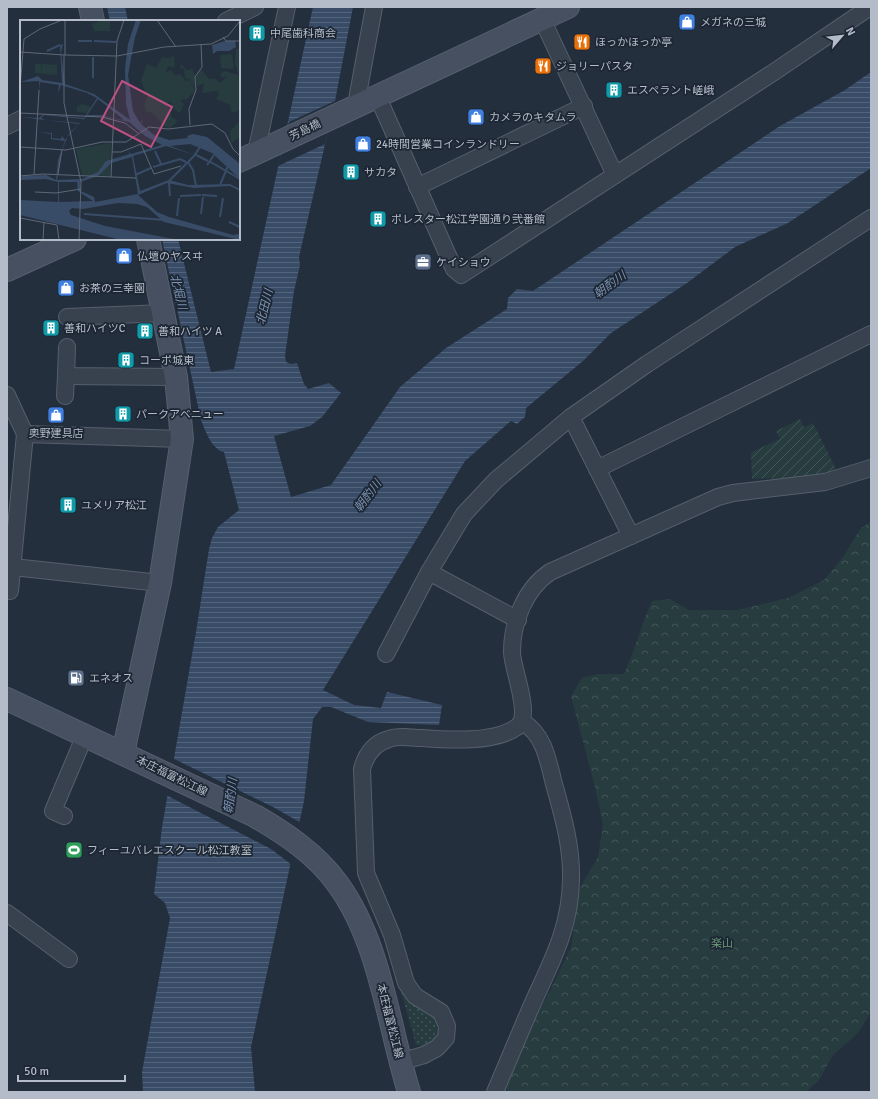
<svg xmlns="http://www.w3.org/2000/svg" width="878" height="1099" font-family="Signika,'Noto Sans JP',sans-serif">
<defs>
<pattern id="grass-dots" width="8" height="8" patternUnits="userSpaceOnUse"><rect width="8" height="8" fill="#263c3f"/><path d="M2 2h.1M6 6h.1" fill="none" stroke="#435659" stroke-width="1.8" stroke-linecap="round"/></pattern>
<pattern id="forest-crowns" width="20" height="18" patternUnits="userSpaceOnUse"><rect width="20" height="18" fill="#263c3f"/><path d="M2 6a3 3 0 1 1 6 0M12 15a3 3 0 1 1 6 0" fill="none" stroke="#435659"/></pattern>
<pattern id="garden-furrows" width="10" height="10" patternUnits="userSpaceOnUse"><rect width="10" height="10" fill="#263c3f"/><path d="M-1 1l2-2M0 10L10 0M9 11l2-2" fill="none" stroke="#435659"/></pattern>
<pattern id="water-rules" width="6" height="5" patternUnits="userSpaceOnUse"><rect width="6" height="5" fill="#394c67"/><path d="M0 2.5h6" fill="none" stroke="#53647b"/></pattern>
</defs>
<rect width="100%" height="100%" fill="#242f3e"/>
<path fill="url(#grass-dots)" d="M398,981L435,1017C441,1032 434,1049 416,1045Z"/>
<path fill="url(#forest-crowns)" d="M871,522V1012L858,1033L833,1055L819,1080L806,1092H506L523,1037L549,993L571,947L579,889L598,857L603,825L595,787L571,696L582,678L598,674H624C635,650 641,625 652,601L670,599L689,610H737L788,598L824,580L843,557L861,528Z"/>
<polygon fill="url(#garden-furrows)" points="800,419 804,427 813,423 839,475 776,484 771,478 752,479 751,452 780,439 776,431"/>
<g fill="url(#water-rules)">
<polygon points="107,7 125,7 128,21 110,21"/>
<path d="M313,7H353L335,101L299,257L300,265L294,291L285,356L286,362L291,364L297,363L304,384L308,389L329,383L341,393L322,417L310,426L274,436L291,497L331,485L400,387L446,348L507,309L508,298L517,289L533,291L780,126L845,90L871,72V168L788,223L735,247L687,283L611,333L583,361L526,408L525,417L517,424L511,421L465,461L323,690L354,705L381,708L387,692L442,705L439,725L368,722L331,707H322L313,719L304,801L251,1047L255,1092H143L142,1072L170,918L165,903L154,894L162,827L196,632L209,549L212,538L218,527L239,510L224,452C212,450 205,430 201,420L162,239H178L211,372L234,369Z"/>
</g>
<g fill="#242f3e">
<polygon points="335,101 325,144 278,166 289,122"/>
<polygon points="172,758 273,807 301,823 292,865 271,849 166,795"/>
</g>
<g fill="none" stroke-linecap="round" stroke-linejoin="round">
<g stroke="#565f6c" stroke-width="18">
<g id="street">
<polyline points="542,19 615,175"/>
<polyline points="226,21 255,7"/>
<polyline points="377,95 454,269 461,275 774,72 870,7"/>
<polyline points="356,105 374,7"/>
<polyline points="7,126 21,119"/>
<polyline points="256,153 287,7"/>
<polyline points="417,187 584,106"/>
<polyline points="67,317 164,313"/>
<polyline points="67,347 66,376 176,377"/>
<polyline points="7,395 25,434 10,591 7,590"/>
<polyline points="65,396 66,376"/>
<polyline points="571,417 631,536"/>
<polyline points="25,434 182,439"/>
<polyline points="597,469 871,334"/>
<polyline points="13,567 160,583"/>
<polyline points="518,620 429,572 464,514 496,480 571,417 647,364 871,218"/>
<polyline points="386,654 429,572"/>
<polyline points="64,816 53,811 85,735"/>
<polyline points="7,913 69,959"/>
<path d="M400,1062L424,1055L437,1048L446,1038L447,1026L441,1012L415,996L406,983L392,935L366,873L362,769C366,754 374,743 389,739C399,735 411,738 422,738C448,740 495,743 517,727C533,716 512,669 512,652C512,622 525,589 550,572L718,497L733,493L825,482L871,468"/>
<path d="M495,1092C506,1066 517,1040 528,1014C548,967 570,933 571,880C572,847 563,816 554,784C548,761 545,736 523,722"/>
</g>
</g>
<g stroke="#565f6c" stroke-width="24">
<g id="secondary">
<polyline points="90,7 93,21"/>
<polyline points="239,161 568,7"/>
<polyline points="7,270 75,239"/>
<path d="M7,699L255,816C286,834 316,854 337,883C380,941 388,1024 409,1092"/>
<polyline points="123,753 160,583 182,439 176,377 148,239"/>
</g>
</g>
<use href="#street" stroke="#38414e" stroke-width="16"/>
<use href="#secondary" stroke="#465061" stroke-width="22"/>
</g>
<defs>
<g id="shop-square" transform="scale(0.9)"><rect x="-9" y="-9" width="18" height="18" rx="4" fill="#3f7fe0" stroke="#1d2633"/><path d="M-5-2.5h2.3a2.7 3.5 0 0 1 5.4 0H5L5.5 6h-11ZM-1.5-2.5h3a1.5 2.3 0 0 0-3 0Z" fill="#fff"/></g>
<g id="building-square" transform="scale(0.9)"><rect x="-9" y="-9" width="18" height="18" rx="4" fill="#0f9aa8" stroke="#1d2633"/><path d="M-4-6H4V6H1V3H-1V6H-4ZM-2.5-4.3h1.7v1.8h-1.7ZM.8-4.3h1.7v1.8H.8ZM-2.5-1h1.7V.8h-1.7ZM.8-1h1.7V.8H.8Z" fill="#fff"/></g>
<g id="restaurant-square" transform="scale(0.9)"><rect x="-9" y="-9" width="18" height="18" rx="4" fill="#e8710a" stroke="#1d2633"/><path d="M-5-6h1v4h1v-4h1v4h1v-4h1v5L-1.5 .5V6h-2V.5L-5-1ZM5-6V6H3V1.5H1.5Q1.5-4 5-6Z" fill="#fff"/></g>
<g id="office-square" transform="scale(0.9)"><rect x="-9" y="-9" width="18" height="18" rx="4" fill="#5c6f8a" stroke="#1d2633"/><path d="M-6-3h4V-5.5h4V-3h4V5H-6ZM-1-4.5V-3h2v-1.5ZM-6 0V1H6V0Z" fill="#fff"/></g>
<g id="fuel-square" transform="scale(0.9)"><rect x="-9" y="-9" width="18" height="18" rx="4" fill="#5c6f8a" stroke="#1d2633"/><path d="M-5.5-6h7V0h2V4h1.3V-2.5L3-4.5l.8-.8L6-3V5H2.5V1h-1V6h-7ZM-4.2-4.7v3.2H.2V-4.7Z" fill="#fff"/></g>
<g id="stadium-square" transform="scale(0.9)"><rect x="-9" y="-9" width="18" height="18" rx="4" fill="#2e9e5b" stroke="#1d2633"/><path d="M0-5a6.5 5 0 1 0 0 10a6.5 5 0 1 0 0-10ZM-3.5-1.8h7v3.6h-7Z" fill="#fff"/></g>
</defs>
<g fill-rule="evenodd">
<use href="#shop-square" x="687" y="22"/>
<use href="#building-square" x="257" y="33"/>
<use href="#restaurant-square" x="582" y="42"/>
<use href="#restaurant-square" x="543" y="66"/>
<use href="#building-square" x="614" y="90"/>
<use href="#shop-square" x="476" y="117"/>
<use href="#shop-square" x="363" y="144"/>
<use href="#building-square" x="351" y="172"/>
<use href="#building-square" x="378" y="219"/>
<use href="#shop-square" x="124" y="256"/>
<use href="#office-square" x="423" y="262"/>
<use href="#shop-square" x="66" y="288"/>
<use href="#building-square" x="51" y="328"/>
<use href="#building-square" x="145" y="331"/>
<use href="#building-square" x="126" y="360"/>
<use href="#building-square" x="123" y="414"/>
<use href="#shop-square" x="56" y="415"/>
<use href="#building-square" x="68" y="505"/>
<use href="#fuel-square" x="76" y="678"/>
<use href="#stadium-square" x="74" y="850"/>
</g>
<g text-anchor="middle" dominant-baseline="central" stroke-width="3.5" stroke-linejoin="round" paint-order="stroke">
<g font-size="11" fill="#b4bcc9" stroke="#1d2633" text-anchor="start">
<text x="700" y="22">メガネの三城</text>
<text x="270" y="33">中尾歯科商会</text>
<text x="595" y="42">ほっかほっか亭</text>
<text x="556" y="66">ジョリーパスタ</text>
<text x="627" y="90">エスペラント嵯峨</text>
<text x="489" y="117">カメラのキタムラ</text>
<text x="376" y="144">24時間営業コインランドリー</text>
<text x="364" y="172">サカタ</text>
<text x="391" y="219">ポレスター松江学園通り弐番館</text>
<text x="137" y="256">仏壇のヤスヰ</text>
<text x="436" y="262">ケイショウ</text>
<text x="79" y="288">お茶の三幸園</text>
<text x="64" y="328">善和ハイツC</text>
<text x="158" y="331">善和ハイツ A</text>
<text x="139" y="360">コーポ城東</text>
<text x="136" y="414">パークアベニュー</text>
<text x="56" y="433" text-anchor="middle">奥野建具店</text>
<text x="81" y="505">ユメリア松江</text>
<text x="89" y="678">エネオス</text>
<text x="87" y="850">フィーユバレエスクール松江教室</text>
</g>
<g font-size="11" fill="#b4bcc9" stroke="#1d2633">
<text transform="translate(305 130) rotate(-25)">芳島橋</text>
<text transform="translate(172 776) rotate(26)">本庄福富松江線</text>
<text transform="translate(390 1021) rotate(76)">本庄福富松江線</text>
</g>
<g font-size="11" fill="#6b9a76" stroke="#1d2633">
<text x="722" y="943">楽山</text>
</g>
<g font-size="12" font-style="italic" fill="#7c92b1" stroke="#1d2633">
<text transform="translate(610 285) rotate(-36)">朝酌川</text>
<text transform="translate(178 292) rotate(76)">北堀川</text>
<text transform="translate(265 307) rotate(-76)">北田川</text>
<text transform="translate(368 496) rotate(-53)">朝酌川</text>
<text transform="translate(231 796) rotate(-82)">朝酌川</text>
</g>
</g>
<g transform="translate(20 20)">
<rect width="220" height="220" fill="#242f3e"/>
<path d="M216,29H220V90L212,93L210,85L196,79L199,74L197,71L182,73L184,63L177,66L176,57L181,49L189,59L194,58L200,63L207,57V55L203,58L200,55L204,51L219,55L215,44ZM154,36L155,48L149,46L141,59L164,84L160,93L155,90L151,82H147L152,98L158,101L150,108L145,107L134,94L126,91L124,86L127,77L121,60L127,44L136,48L142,37L149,38ZM161,44L167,50L172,49L175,54L174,68L170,60L165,58L164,49L160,48ZM220,101V117L211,123L210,111Z" fill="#263c3f"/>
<path d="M82,0H90V11H74L72,4ZM212,34L214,49L201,48L200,35ZM15,44H21V53L22,44L37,45V55L15,53ZM151,50L155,56L160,54L166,61L170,60L175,71L167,79L160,80L153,76L141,60L140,55ZM62,84L71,87L67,93L57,92V87ZM91,123L90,156L62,155L56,129Z" fill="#263c3f"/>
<path d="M116,0H121L115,17L108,55L113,91L120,103L123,98L121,104L134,115L149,120L168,118L167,116L173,114L187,117L220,144V159L192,133L170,124L150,126L175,135L146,126L113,136L120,171L149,160L168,165L210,164L220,169V171L210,166L174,168L147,163L118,175L137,192L149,197L213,215L220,214V220L144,202L127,187L117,184L98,183L63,189L52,188L49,191L51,195L85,206L159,220H101L0,195V180L38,182V162L26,159L0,160L3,156L26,155L36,160L38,140L45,121L31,119V114L20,112L32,113V118L41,119L42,116L45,120L59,104L0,97L19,98L24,94L64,98L77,78L67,73L41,65L38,73L39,65L20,62L19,70V61L1,62L18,56L22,60L42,63L40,25L43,24L41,32L45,64L74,74L110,100L106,84L105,49L108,24ZM78,79L103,99L102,100L81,95H67ZM24,95L63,99V100L60,103L25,100L21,98ZM82,96L109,102L125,116L142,125L111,134L107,130L110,134L86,141L78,152L62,159L37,160L42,130L49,114L66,97ZM112,137L118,174L75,182L74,177L61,171L60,162L78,156L91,143ZM39,162H57L58,171L73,181L39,182ZM205,21H215L216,27L209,31H197L193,34L192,25Z" fill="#394c67" fill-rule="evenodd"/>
<path fill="none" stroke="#394c67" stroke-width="2" d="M58,21H72M74,21L96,22M27,31L40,25M73,58V37M135,131L141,144M176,135L188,141M189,141L220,159M168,142L173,150L176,166M187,145L194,135M133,147L160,139L166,142M115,155L131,148M148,162L174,136L182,124M149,163L150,176M200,165L208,146M182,175L197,176M160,176L181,175M64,194L146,200M181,194L183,177M157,196L159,178M200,197L203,178M209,202L220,207"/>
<path fill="none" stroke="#5e6776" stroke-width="1" d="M45,0V35M137,0L156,27M203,17L206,21H220M0,32L44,35M44,35V83L61,162L59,220M44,35L97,36L144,27L191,24L208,16L220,1M0,68L4,19L20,9L42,0M0,93L82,97L105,103L118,113M170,105L169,89L176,70L175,57L182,47L181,24M0,127L46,130L82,122H106L129,107L148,109L192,104L205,113L213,129L220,136M92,132H101L121,124L134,154L161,146M38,154L42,130M14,155L19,70M0,156L23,154L116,158M91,157L97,21L104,0M15,172L36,173L61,169M0,198L37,205L39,220M23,220L24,202"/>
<path fill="#bd5182" fill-opacity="0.15" stroke="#bd5182" stroke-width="2" d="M102,61L152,87L131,127L81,101Z"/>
<rect width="220" height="220" fill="none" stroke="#b4bcc9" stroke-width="2"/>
</g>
<rect width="878" height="1099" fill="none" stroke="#b4bcc9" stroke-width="16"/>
<g transform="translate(842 36) rotate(62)" stroke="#1d2633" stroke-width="3" paint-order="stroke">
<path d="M0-3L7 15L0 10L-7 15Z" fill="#b4bcc9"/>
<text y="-6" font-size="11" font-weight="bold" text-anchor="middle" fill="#b4bcc9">N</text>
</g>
<path d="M18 1075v6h107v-6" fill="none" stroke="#b4bcc9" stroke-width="2"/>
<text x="24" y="1075" font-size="12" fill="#b4bcc9" stroke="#1d2633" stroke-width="3" paint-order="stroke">50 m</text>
</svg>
